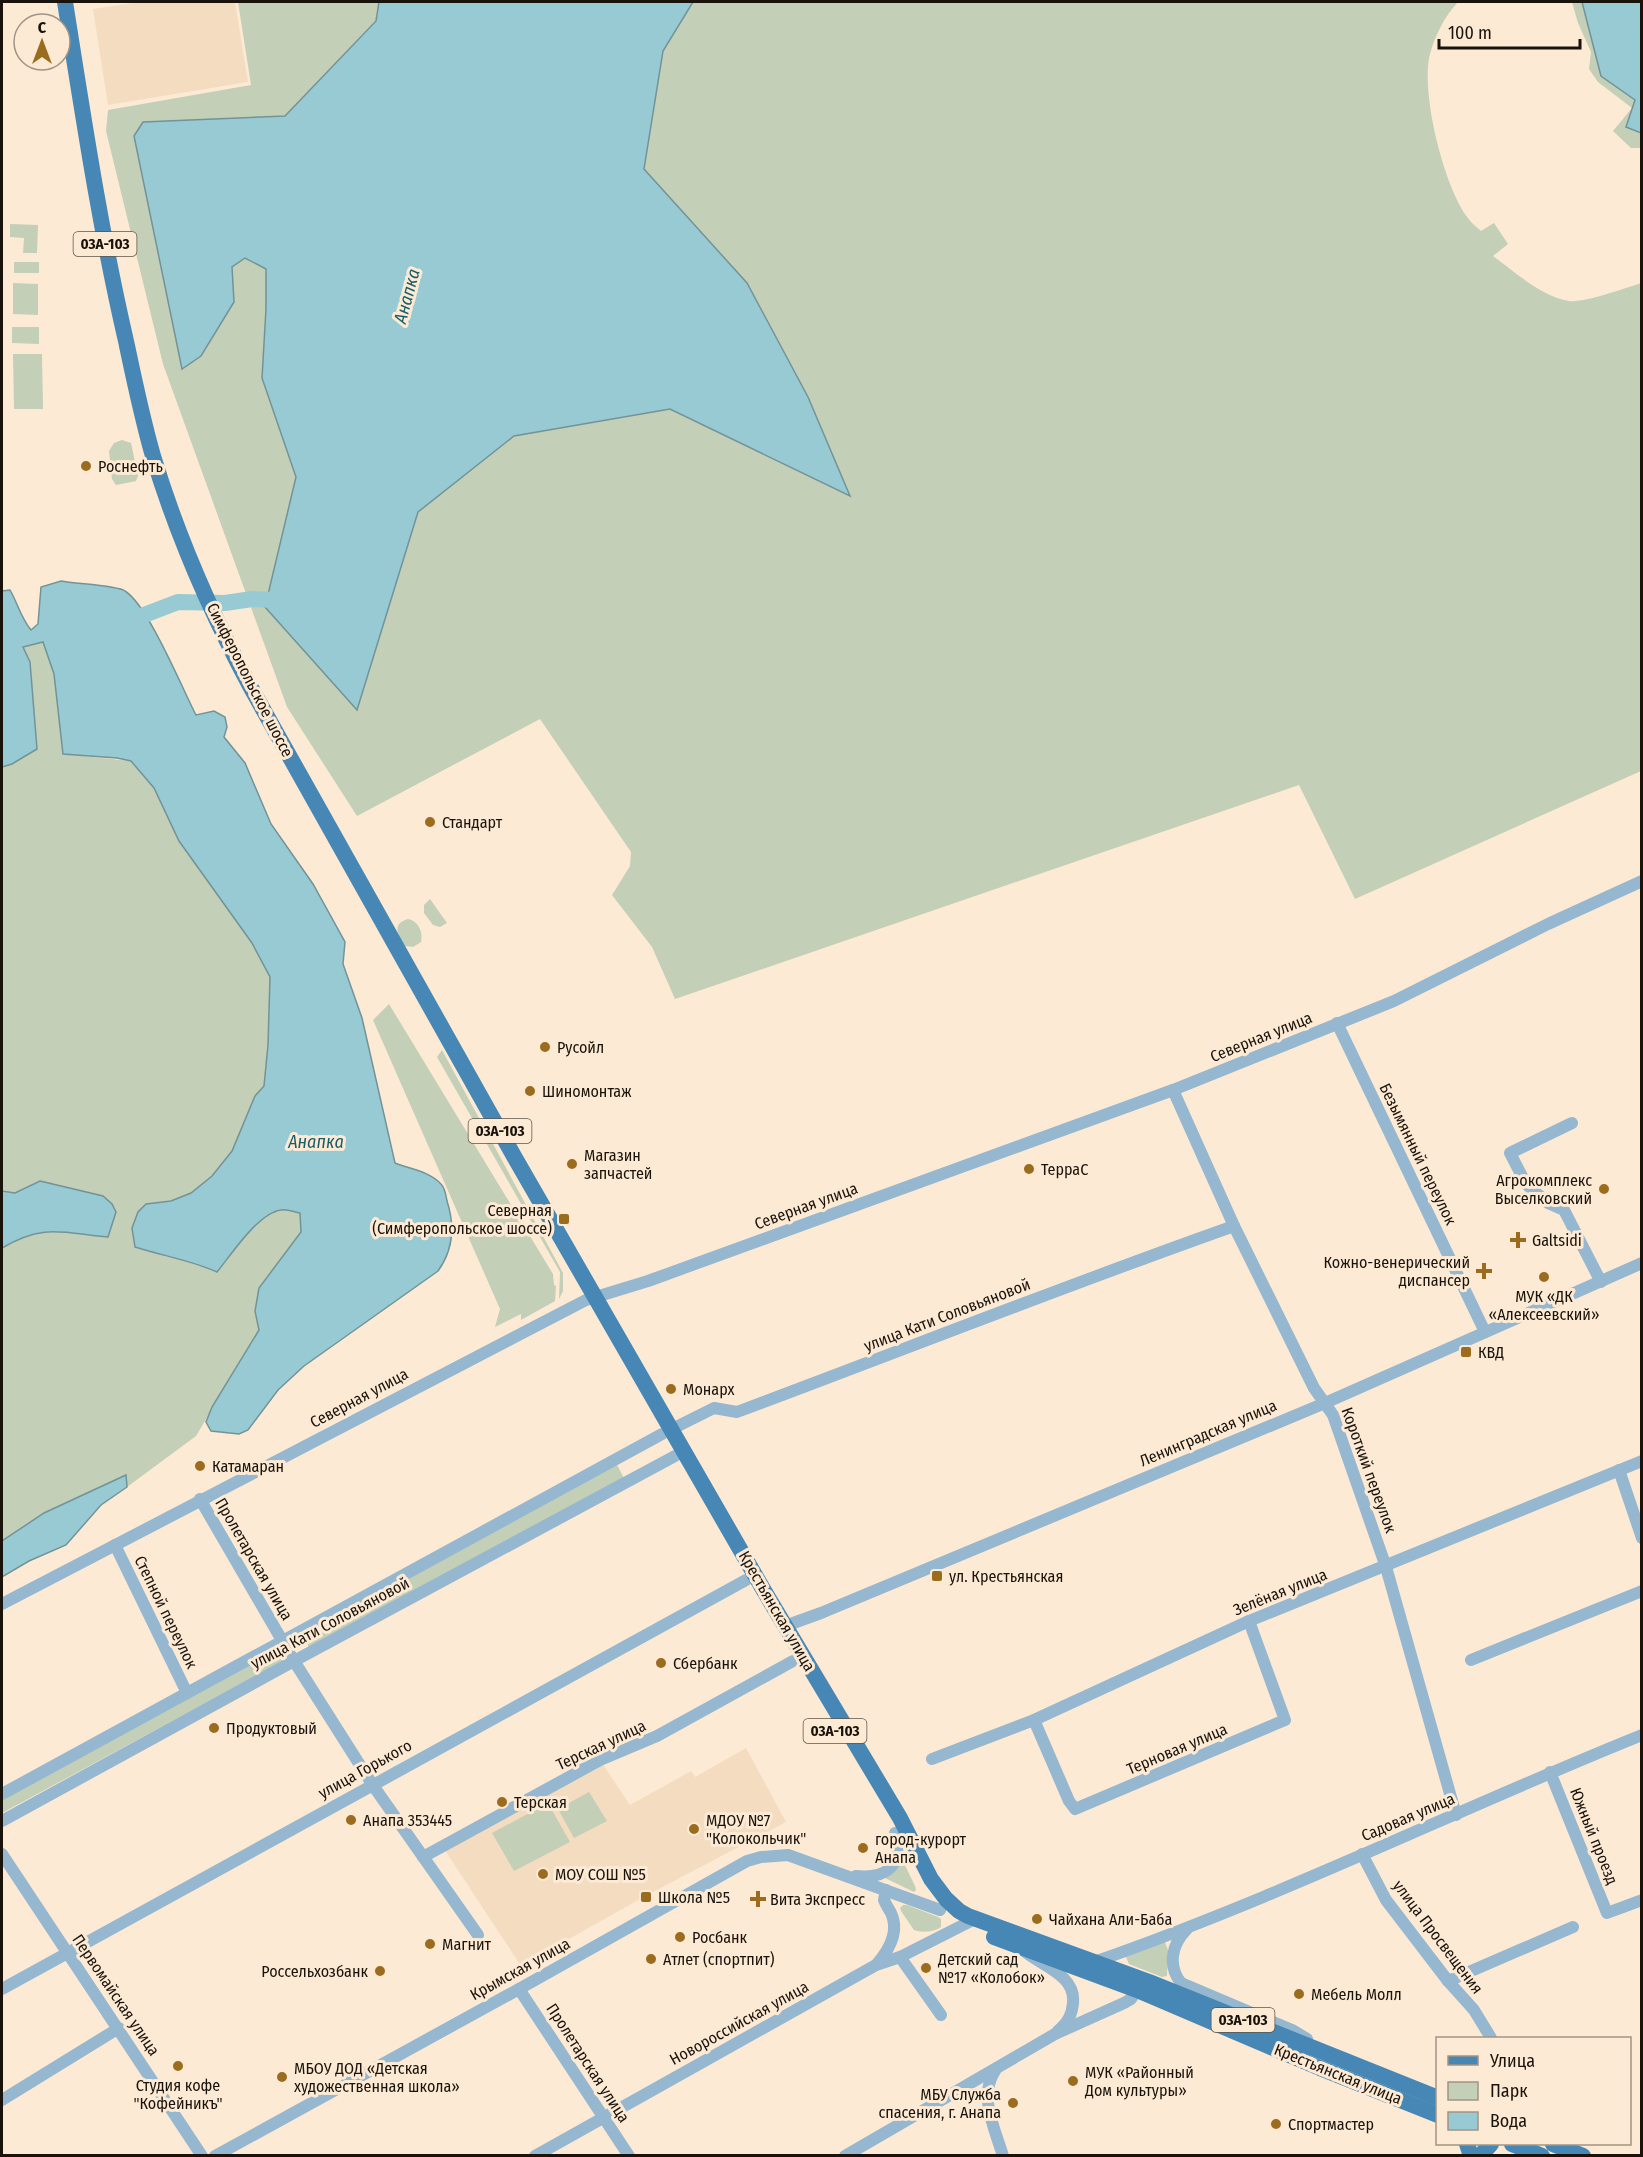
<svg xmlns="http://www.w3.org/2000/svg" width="1643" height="2157" font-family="'Fira Sans Condensed',sans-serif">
<rect width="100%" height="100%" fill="#fdead4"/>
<g fill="#f4dcc0">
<polygon points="139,2 235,2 248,82 108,105 93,9"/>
<polygon points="746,1748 786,1822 640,1899 521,1966 444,1849 602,1763 630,1805 691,1771 695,1777"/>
</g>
<g fill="#c3cfb6">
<path d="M238,2H379L376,20L285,116L143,122L234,302L232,267L245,258L266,269V309L262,378L296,477L265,607L357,709L418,512L514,435L670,409L850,496L747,283L644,169L663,51L693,2H1458C1445,16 1435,35 1430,54C1420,91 1444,188 1468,218C1471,223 1477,227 1481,231L1494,223L1508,244L1493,256C1516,273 1541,296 1569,301C1584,303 1626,288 1641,283V771L1355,899L1299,785L675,999L652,947L612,895L630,866L631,852L540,719L357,816L287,707L163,364L106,131L108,110L251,85Z"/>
<polygon points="1572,2 1641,2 1641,148 1631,148 1613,131 1632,108 1598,82 1589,69 1591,52 1578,23"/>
<polygon points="10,224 38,225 37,253 23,253 24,238 10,237"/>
<rect x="14" y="262" width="25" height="11"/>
<polygon points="13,283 38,284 38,315 13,314"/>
<polygon points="12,327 39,327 39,344 12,343"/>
<polygon points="13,354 42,354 43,409 14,409"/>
<polygon points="122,440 131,443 138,476 136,481 116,485 112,479 109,451 114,443"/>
<path d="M43,641L54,674L63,754L131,761L154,788L179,841L252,943L270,977L268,1045L264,1086L255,1097L232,1151L212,1176L191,1193L171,1201L146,1204L138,1212L165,1256L194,1262L217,1272C230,1255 258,1213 281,1210C286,1209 294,1212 300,1213L301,1232L259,1288L255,1311L259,1330L196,1436L127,1487L125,1475L44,1513L2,1541V1248C33,1230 57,1229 91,1235L40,1181L15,1193L2,1191V767L12,764L37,749L30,662L22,647Z"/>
<polygon points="430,899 447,923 440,927 433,925 424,913 424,905"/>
<path d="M408,919C419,921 423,933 421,942L413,947L405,946C398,935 391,924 408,919Z"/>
<polygon points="389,1004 553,1274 554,1285 556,1286 555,1301 521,1320 521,1314 495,1327 500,1309 373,1020"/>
<polygon points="442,1050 563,1273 563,1291 559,1299 560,1272 437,1057"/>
<polygon points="616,1463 624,1478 310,1649 302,1635"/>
<polygon points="275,1649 283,1661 2,1813 2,1799"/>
<polygon points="589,1792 607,1821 574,1838 558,1809"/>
<polygon points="548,1803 570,1842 514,1871 492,1833"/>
<polygon points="902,1862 904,1863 915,1886 916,1890 914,1892 885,1878"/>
<path d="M903,1905H907L938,1917L941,1919V1927C935,1932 921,1933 914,1930L901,1911L900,1908Z"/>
<polygon points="1164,1940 1168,1950 1167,1976 1162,1977 1129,1964 1126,1957 1127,1954"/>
</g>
<g fill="#98cad4" stroke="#729398" stroke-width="1.5">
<polygon points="379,2 693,2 663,51 644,169 747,283 808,397 850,496 670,409 514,436 418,512 357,710 265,607 296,477 262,378 266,309 266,269 245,258 232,267 234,302 201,356 182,369 134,136 143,122 285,116 376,21"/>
<polygon points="1582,2 1641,2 1641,133 1626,127 1635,100 1601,76"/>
<path d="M61,581C74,584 116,585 125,591C148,605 182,688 196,715L214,711L225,717L227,727L224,737L245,763L271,824L313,884L345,942L343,964L362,1018L395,1163C410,1169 429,1171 441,1184C445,1188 446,1195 447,1201C455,1226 454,1249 438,1271L304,1366L278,1390L248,1430L239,1434L211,1431L206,1422L212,1407L259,1330L255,1311L259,1288L301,1232L300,1213C295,1212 286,1209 281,1210C258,1213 231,1255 217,1272C190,1260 163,1256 135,1247L132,1228L138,1212L146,1204L171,1201L191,1193L212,1176L232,1151L255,1096L264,1086L268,1045L270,977L252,943L179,841L154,788L131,761L117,758L63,754L54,674L43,642L23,647L30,662L37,749L12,764L2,767V591L10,590C18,604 21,618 31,630L38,624L41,587Z"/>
<path d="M40,1181L103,1196L112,1204L116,1212L108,1237C63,1233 44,1223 2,1248V1191L15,1193Z"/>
<polygon points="126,1475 127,1487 101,1505 66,1545 29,1561 2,1577 2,1541 44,1513"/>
</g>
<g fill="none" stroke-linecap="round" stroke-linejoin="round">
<polyline stroke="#98cad4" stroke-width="16" points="124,619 144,615 178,602 225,603 252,599 274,600 290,597"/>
<g stroke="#96b7d0" stroke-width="12">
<polyline points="1337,1023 1485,1332"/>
<polyline points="1173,1090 1234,1226 1314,1388 1333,1415 1386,1567 1456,1815"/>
<polyline points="1572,1123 1510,1153 1526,1184 1548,1203 1564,1210 1601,1282"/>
<path d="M672,1429L714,1408L737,1412C903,1350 1067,1285 1234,1226"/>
<polyline points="1619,1470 1642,1538"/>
<polyline points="200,1499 294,1661 372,1784 478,1935"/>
<polyline points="115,1545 187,1693"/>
<polyline points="2,1604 586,1300 648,1281 1173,1090 1394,1001 1548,924 1642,881"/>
<polyline points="785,1626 821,1613 1325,1403 1642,1263"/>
<polyline points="1471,1660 1642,1591"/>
<polyline points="1034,1720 1069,1801 1075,1809 1285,1720 1249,1621"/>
<polyline points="932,1759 1034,1720 1249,1621 1642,1461"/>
<polyline points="1550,1772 1607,1913 1642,1900"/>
<polyline points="2,1794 662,1434"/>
<polyline points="2,1821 294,1661 675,1456"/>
<polyline points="2,1854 202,2156"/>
<polyline points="1362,1854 1386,1900 1448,1981 1474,2010 1491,2038"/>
<polyline points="423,1857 600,1760 657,1736 793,1661"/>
<path d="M856,1876C887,1879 904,1865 895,1833"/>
<path d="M1187,1929C1172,1944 1167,1965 1181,1983L1292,2030L1307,2039"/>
<path d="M1024,1951C1042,1966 1076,1975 1073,2003C1072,2015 1068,2022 1058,2031"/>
<polyline points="900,1957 941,2015"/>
<path d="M1094,1962C1281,1897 1458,1809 1642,1735"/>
<path d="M877,1964C889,1950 900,1932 891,1913C889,1909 886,1905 884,1900L886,1890"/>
<polyline points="1448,1981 1573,1927"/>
<polyline points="2,1989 746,1580"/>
<polyline points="519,1989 629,2156"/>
<path d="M995,2071C978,2096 995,2129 1003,2156"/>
<polyline points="2,2100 119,2028"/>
<polyline points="215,2156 519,1989 747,1861 761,1857 788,1855 940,1910"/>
<polyline points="535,2156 876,1965 900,1957 975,1919"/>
<polyline points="845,2156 1055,2034 1124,2003 1131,1999 1137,1990"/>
</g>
<g stroke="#4687b5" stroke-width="16">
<path d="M65,2C83,115 100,229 126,341C134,379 142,418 153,456C177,535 211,613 250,686L515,1158L763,1589L900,1818L931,1879L946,1899L959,1911L968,1916L1149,1982L1438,2098"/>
<polyline points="994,1937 1137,1990 1320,2068 1438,2115"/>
<polyline points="1467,2144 1471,2156"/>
<polyline points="1512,2144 1542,2156"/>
<polyline points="1553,2144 1583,2156"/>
<polyline points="1480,2156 1491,2144"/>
</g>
</g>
<g fill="#9b6c1e" stroke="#fdead4" stroke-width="2">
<circle cx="86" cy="466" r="6"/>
<circle cx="430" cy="822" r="6"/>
<circle cx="545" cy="1047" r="6"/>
<circle cx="530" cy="1091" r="6"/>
<circle cx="572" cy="1164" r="6"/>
<circle cx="1029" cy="1169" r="6"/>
<circle cx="1604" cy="1189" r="6"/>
<rect x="558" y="1213" width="12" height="12" rx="3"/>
<path d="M1515 1231h6v6h6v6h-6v6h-6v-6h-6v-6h6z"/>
<path d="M1481 1262h6v6h6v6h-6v6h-6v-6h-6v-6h6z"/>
<circle cx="1544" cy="1277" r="6"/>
<rect x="1460" y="1346" width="12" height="12" rx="3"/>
<circle cx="671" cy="1389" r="6"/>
<circle cx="200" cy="1466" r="6"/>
<rect x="931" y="1570" width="12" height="12" rx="3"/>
<circle cx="661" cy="1663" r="6"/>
<circle cx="214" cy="1728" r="6"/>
<circle cx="502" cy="1802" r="6"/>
<circle cx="351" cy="1820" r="6"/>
<circle cx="694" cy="1829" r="6"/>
<circle cx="863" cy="1848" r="6"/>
<circle cx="543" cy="1874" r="6"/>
<rect x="640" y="1891" width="12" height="12" rx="3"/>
<path d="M755 1890h6v6h6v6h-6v6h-6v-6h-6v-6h6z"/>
<circle cx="1037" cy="1919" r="6"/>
<circle cx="680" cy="1937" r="6"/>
<circle cx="430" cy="1944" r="6"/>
<circle cx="651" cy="1959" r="6"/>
<circle cx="926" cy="1968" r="6"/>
<circle cx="380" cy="1971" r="6"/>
<circle cx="1299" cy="1994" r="6"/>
<circle cx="178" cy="2066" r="6"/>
<circle cx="282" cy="2077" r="6"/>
<circle cx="1073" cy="2081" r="6"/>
<circle cx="1013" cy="2103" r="6"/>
<circle cx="1276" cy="2124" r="6"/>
</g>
<g text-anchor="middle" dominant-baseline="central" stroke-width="6" stroke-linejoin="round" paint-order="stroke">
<g fill="#fdead4" stroke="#5d5447" stroke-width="1.5">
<rect x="73.5" y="232" width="63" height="24" rx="4.5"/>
<rect x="468.5" y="1119" width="63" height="24" rx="4.5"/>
<rect x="803.5" y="1719" width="63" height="24" rx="4.5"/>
<rect x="1211.5" y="2008" width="63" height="24" rx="4.5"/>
</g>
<g font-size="15" font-weight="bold" fill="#19130b">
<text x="105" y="244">03А-103</text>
<text x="500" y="1131">03А-103</text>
<text x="835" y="1731">03А-103</text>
<text x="1243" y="2020">03А-103</text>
</g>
<g font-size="16" fill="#19130b" stroke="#fdead4" text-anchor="start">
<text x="98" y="466">Роснефть</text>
<text x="442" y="822">Стандарт</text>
<text x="557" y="1047">Русойл</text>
<text x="542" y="1091">Шиномонтаж</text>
<text x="584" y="1155">Магазин<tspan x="584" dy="18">запчастей</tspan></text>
<text x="1041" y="1169">ТерраС</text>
<text x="1592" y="1180" text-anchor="end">Агрокомплекс<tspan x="1592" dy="18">Выселковский</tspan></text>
<text x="552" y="1210" text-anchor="end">Северная<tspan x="552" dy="18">(Симферопольское шоссе)</tspan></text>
<text x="1532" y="1240">Galtsidi</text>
<text x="1470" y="1262" text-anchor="end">Кожно-венерический<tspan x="1470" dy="18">диспансер</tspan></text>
<text x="1544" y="1296" text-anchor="middle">МУК «ДК<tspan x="1544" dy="18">«Алексеевский»</tspan></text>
<text x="1478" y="1352">КВД</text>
<text x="683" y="1389">Монарх</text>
<text x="212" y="1466">Катамаран</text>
<text x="949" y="1576">ул. Крестьянская</text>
<text x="673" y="1663">Сбербанк</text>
<text x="226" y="1728">Продуктовый</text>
<text x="514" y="1802">Терская</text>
<text x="363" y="1820">Анапа 353445</text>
<text x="706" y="1820">МДОУ №7<tspan x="706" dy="18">"Колокольчик"</tspan></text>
<text x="875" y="1839">город-курорт<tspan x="875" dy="18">Анапа</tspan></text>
<text x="555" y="1874">МОУ СОШ №5</text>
<text x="658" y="1897">Школа №5</text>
<text x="770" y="1899">Вита Экспресс</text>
<text x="1049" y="1919">Чайхана Али-Баба</text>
<text x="692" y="1937">Росбанк</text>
<text x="442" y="1944">Магнит</text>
<text x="663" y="1959">Атлет (спортпит)</text>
<text x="938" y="1959">Детский сад<tspan x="938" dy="18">№17 «Колобок»</tspan></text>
<text x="368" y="1971" text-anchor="end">Россельхозбанк</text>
<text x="1311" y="1994">Мебель Молл</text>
<text x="294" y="2068">МБОУ ДОД «Детская<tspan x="294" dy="18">художественная школа»</tspan></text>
<text x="1085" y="2072">МУК «Районный<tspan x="1085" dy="18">Дом культуры»</tspan></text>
<text x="178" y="2085" text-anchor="middle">Студия кофе<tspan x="178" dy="18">"Кофейникъ"</tspan></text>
<text x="1001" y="2094" text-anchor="end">МБУ Служба<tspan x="1001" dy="18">спасения, г. Анапа</tspan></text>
<text x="1288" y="2124">Спортмастер</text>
</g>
<g font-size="16" fill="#19130b" stroke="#fdead4">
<text transform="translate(250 680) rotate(63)">Симферопольское шоссе</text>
<text transform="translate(1261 1037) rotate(-22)">Северная улица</text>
<text transform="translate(1418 1154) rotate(64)">Безымянный переулок</text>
<text transform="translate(806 1206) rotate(-20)">Северная улица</text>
<text transform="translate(947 1315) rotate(-21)">улица Кати Соловьяновой</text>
<text transform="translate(359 1398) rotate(-28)">Северная улица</text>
<text transform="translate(1208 1433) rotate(-23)">Ленинградская улица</text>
<text transform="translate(1369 1470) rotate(70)">Короткий переулок</text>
<text transform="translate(254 1559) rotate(60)">Пролетарская улица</text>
<text transform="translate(1280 1592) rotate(-22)">Зелёная улица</text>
<text transform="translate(777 1611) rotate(60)">Крестьянская улица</text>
<text transform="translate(166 1612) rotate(64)">Степной переулок</text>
<text transform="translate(330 1623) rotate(-28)">улица Кати Соловьяновой</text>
<text transform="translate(601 1745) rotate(-25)">Терская улица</text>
<text transform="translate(1177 1749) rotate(-23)">Терновая улица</text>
<text transform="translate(365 1769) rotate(-29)">улица Горького</text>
<text transform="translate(1408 1817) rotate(-23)">Садовая улица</text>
<text transform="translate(1594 1836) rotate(68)">Южный проезд</text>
<text transform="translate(1438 1937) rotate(53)">улица Просвещения</text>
<text transform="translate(520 1969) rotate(-29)">Крымская улица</text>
<text transform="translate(116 1995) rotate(56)">Первомайская улица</text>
<text transform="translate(739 2023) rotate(-29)">Новороссийская улица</text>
<text transform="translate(588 2063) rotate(57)">Пролетарская улица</text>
<text transform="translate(1338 2074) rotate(22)">Крестьянская улица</text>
</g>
<g font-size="18" font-style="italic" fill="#1a5c68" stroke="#fdead4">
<text transform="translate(407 296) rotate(-75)">Анапка</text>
<text x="316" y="1142">Анапка</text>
</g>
</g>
<rect width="1643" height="2157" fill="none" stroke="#19130b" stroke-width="6"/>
<rect x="1436" y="2037" width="195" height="108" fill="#fdead4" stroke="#a29484" stroke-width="1.5"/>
<rect x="1448" y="2056" width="30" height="9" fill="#4687b5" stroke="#a29484" stroke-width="1.5"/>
<text x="1490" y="2067" font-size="18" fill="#19130b">Улица</text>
<rect x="1448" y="2082" width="30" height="18" fill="#c3cfb6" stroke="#a29484" stroke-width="1.5"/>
<text x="1490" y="2097" font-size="18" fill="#19130b">Парк</text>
<rect x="1448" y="2112" width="30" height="18" fill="#98cad4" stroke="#a29484" stroke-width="1.5"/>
<text x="1490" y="2127" font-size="18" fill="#19130b">Вода</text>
<g transform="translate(42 42)"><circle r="28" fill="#fdead4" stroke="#a29484" stroke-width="1.5"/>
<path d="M0-4.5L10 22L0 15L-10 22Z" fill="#9b6c1e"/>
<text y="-9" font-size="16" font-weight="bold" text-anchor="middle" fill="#19130b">С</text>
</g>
<path d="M1439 39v9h141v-9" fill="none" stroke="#19130b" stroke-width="3"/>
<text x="1448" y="39" font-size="18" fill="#19130b" stroke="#fdead4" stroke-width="4.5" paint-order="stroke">100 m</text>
</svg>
